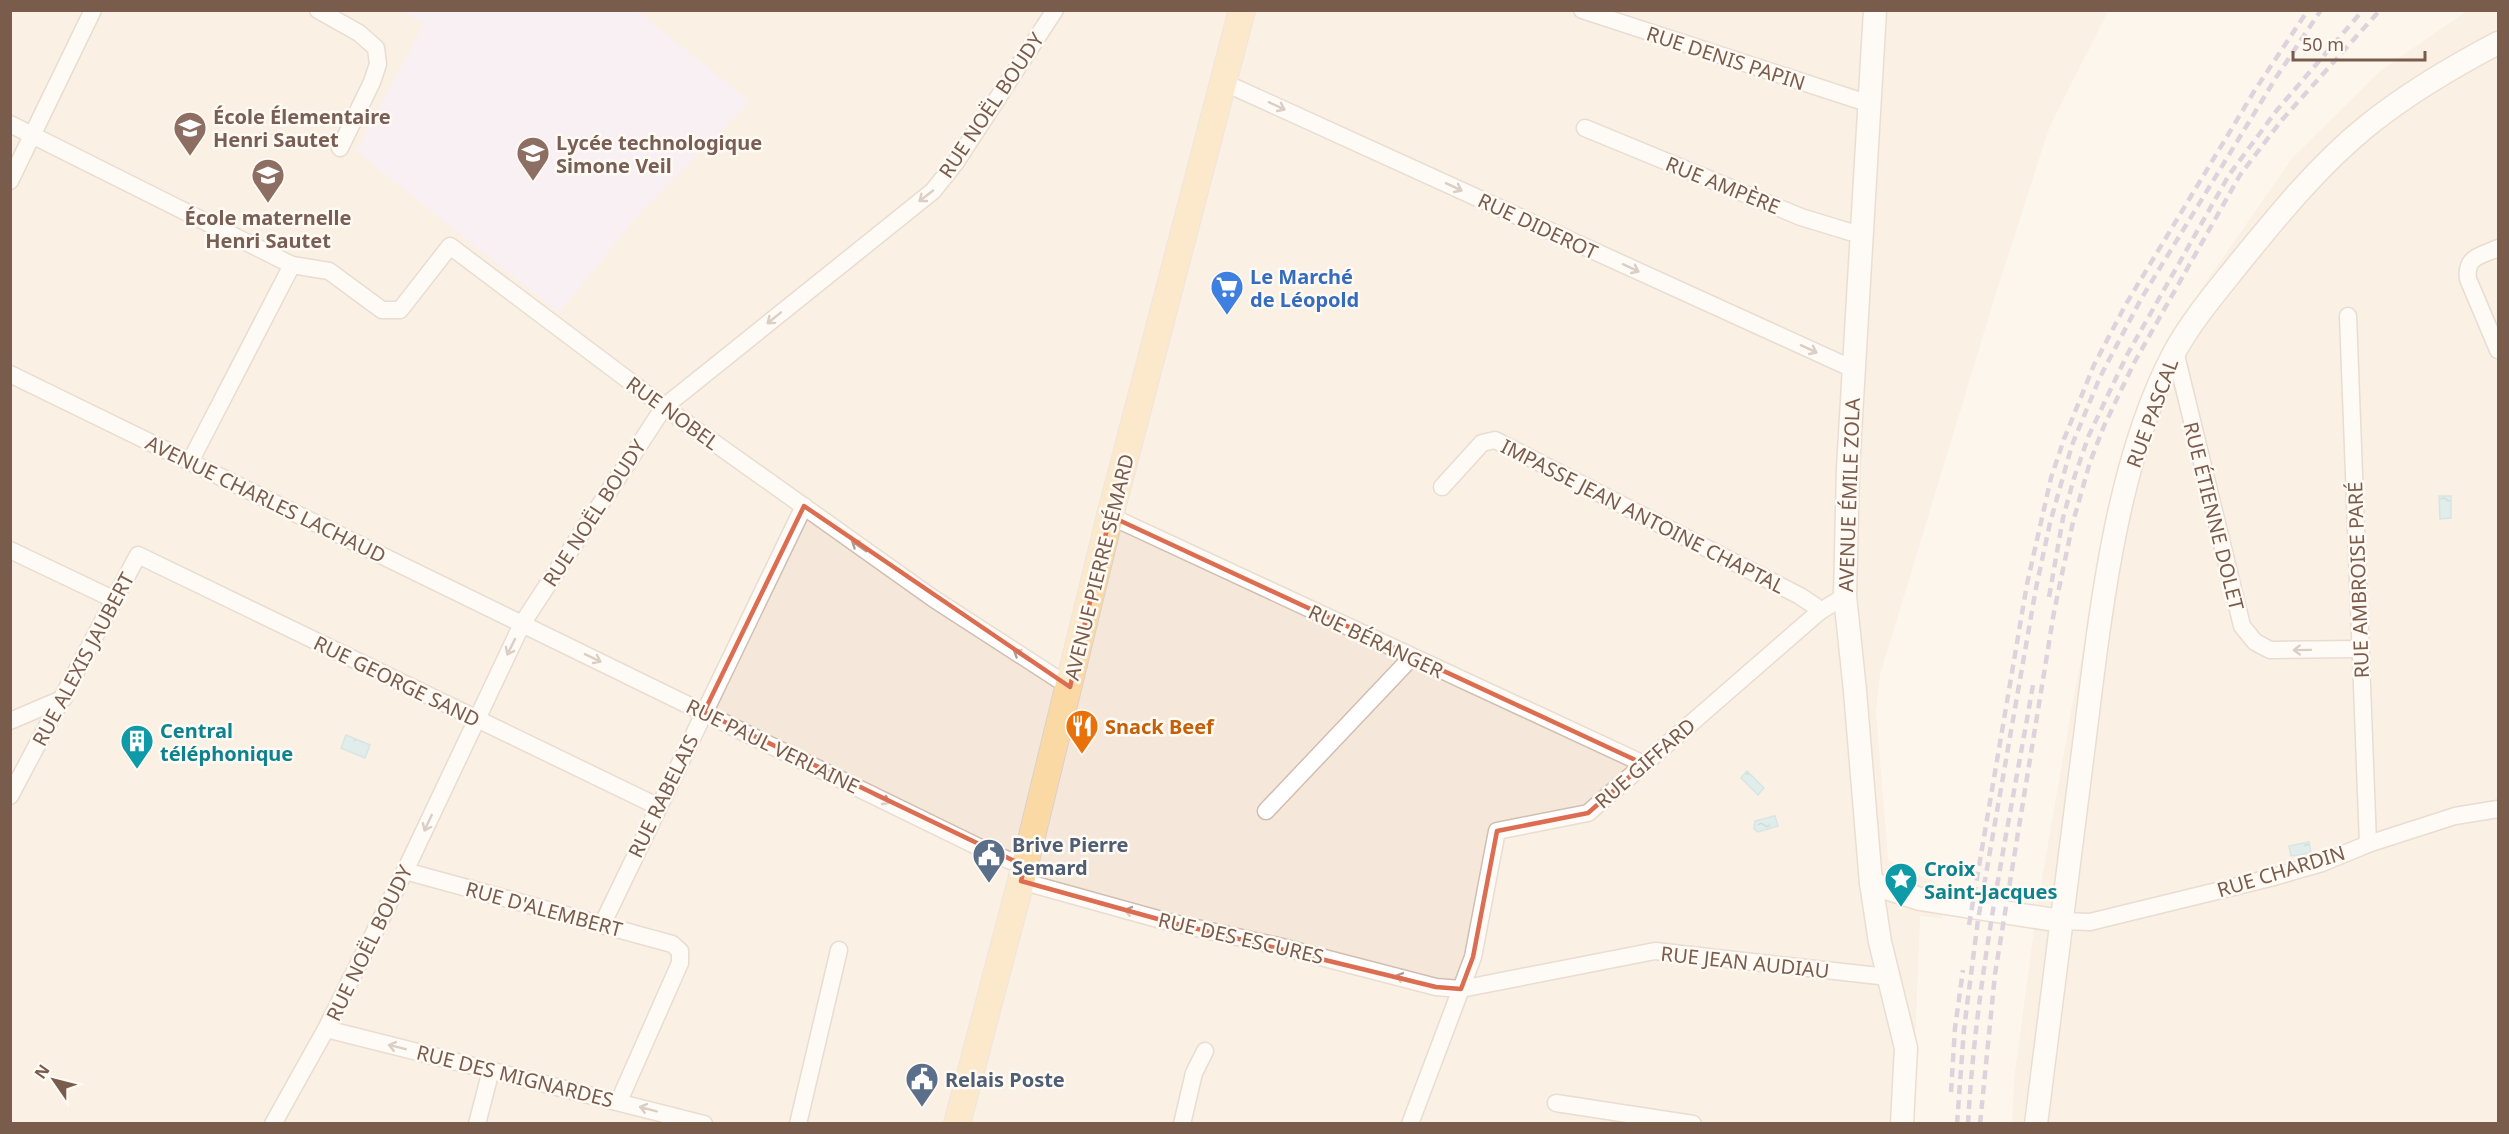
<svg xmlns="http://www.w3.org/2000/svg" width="2509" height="1134" font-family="'Noto Sans',sans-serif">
<defs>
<pattern id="water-ripples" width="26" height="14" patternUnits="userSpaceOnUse" patternTransform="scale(1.5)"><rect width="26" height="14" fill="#bfe3e8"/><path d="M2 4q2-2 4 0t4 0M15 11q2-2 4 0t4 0" fill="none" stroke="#a0bbbe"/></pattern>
</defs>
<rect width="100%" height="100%" fill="#fdf6ec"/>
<g fill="#f5e8da">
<polygon points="10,11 2108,11 2049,128 1996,293 1880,675 1876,711 1888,860 1946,888 1942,919 1920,916 1912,1123 11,1123"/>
<polygon points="2467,11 2498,11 2498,1123 2012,1124 2014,1080 2037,908 2073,701 2123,452 2150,379 2192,302 2294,156 2379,72"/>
</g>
<polygon fill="#f3e8fa" points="402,11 637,11 750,102 640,213 559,313 356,151 424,24"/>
<g fill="url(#water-ripples)" stroke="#a5d3da" stroke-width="1.5">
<polygon points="2439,496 2451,496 2451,518 2440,519"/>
<polygon points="346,735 370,745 365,758 341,748"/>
<polygon points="1747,771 1764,788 1758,795 1741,778"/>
<polygon points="1775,816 1778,826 1758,832 1754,829 1755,821"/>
<polygon points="2309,842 2311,853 2291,856 2289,846"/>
</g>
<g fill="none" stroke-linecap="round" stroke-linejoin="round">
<g stroke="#d1beb0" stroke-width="19">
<g id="street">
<polyline points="318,10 359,33 376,48 378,64 372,82 340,148"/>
<polyline points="1582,10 1870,104"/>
<polyline points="1223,82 1853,369"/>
<polyline points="10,124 292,265 329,271 382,310 400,310 450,246 664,407 934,599 1070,687"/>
<polyline points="1585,128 1801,217 1850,232 1863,233"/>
<polyline points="10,181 93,10"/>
<path d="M2498,248C2481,256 2465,256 2468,279L2498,350"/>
<polyline points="2348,316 2368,844"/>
<polyline points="2175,351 2242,626 2255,642 2270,650 2361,649"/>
<polyline points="10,374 995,855 1025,866"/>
<polyline points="190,462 292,265"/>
<polyline points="1442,487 1482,443 1495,440 1800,596 1815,606 1819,612"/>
<polyline points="1110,516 1644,764"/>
<polyline points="10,550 115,600"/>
<polyline points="10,721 64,698"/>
<polyline points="10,796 138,555 657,806"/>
<polyline points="1266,811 1411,658"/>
<polyline points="405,871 672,944 680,951 680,963 619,1101"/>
<polyline points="1021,881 1165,921 1278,946 1436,987 1461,989 1655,951 1888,977"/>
<polyline points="2061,921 2090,922 2270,878 2322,863 2368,844 2455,816 2498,809"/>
<polyline points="602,925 804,506"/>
<polyline points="326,1029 704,1124"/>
<polyline points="1556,1103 1693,1124"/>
<polyline points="273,1124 326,1029 405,871 522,624 664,407 933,191 956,162 1055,10"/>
<polyline points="477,1124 491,1070"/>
<polyline points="798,1124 839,950"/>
<polyline points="1182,1124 1194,1073 1205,1051"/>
<polyline points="1410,1124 1473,957 1497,831 1588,813 1819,612 1845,596"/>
</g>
</g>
<g stroke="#d6c0b0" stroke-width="25">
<g id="secondary">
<polyline points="1875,10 1848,468 1845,596 1855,691 1871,883 1880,942 1906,1048 1902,1124"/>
<polyline points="1871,883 1920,899 2061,921"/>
<path d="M2036,1124C2051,1000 2068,876 2083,752C2099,626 2114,466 2174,353C2191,321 2217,291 2240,262C2279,214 2319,165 2367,126C2408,93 2452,67 2498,43"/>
</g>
</g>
<g stroke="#dad1cd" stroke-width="28">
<polyline id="primary" points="957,1124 1021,881 1110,516 1242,10"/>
</g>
<use href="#street" stroke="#fff" stroke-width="16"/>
<use href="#secondary" stroke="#fff" stroke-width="22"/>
<use href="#primary" stroke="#fbd9a5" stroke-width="26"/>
<g stroke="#b9a8c9" stroke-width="4.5" stroke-dasharray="9 6" stroke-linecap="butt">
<polyline points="2049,597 2063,518 2074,478 2089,435 2127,355 2229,175 2277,110 2363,10"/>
<polyline points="1969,925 2027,584 2051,478 2064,439 2094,365 2126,304 2255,90 2308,10"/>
<polyline points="1951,1092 1955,1028 1963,970"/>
<polyline points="1957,1124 1964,1029 1978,920 2036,588 2050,523 2072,445 2100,377 2141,299 2277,76 2321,10"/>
<path d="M1968,1124C1976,976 2008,830 2033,685"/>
<polyline points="1980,1124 1995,974 2054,612 2073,522 2090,462 2104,426 2134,363 2240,175 2281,121 2380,10"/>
</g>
</g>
<defs><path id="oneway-shaft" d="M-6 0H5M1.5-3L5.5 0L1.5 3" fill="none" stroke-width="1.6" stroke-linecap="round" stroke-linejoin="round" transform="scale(1.5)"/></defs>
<g stroke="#af9d94">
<use href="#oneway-shaft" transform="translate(1277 106) rotate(25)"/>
<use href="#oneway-shaft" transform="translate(1454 187) rotate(25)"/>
<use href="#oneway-shaft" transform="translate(926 196) rotate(142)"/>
<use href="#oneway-shaft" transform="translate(1631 268) rotate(25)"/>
<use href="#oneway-shaft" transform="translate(774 318) rotate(141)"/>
<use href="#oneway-shaft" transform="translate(1809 349) rotate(25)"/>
<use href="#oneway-shaft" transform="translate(859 546) rotate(-145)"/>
<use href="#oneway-shaft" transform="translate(511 647) rotate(116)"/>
<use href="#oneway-shaft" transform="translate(2302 650) rotate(179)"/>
<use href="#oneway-shaft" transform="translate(1021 655) rotate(-147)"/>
<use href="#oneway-shaft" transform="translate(593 658) rotate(26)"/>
<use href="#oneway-shaft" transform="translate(882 799) rotate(26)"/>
<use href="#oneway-shaft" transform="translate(428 823) rotate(115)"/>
<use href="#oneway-shaft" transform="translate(1133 912) rotate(-164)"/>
<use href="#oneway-shaft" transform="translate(1404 978) rotate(-165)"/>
<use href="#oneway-shaft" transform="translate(397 1047) rotate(-166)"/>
<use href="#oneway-shaft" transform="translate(648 1109) rotate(-165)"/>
</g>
<path d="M0 0H2509V1134H0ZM804,506L1070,687L1110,516L1644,764L1588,813L1497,831L1473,957L1461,989L1436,987L1165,921L1021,881L1025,866L704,712Z" fill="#fdf6ec" fill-opacity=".55" fill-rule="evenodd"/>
<path fill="none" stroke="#dc6d51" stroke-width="4.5" stroke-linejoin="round" d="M804,506L1070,687L1110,516L1644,764L1588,813L1497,831L1473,957L1461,989L1436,987L1165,921L1021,881L1025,866L704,712Z"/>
<defs>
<g id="school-pin" transform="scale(1.725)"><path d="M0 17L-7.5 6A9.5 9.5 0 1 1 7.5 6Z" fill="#8d6e63" stroke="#fffaf3"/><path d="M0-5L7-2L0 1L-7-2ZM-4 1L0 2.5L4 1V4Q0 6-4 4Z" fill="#fff"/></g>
<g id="supermarket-pin" transform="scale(1.725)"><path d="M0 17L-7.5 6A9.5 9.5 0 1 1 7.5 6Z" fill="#3f7fe0" stroke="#fffaf3"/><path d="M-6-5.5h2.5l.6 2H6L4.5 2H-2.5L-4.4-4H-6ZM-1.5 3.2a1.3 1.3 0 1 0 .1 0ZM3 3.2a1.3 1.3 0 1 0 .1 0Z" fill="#fff"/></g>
<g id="restaurant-pin" transform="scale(1.725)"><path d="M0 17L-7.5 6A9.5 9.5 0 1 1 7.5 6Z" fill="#e8710a" stroke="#fffaf3"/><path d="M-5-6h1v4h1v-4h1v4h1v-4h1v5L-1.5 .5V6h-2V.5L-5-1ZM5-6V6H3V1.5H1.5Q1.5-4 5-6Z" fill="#fff"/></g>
<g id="building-pin" transform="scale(1.725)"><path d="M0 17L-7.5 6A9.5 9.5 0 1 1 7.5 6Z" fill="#0f9aa8" stroke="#fffaf3"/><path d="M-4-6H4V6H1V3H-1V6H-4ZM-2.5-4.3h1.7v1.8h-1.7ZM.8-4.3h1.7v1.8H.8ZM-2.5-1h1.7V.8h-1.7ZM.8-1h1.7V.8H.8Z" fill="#fff"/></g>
<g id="civic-pin" transform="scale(1.725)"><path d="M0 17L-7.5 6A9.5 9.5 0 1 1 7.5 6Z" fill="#5c6f8a" stroke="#fffaf3"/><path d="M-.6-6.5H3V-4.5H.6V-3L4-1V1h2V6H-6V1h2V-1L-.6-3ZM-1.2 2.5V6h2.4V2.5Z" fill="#fff"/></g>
<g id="sight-pin" transform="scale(1.725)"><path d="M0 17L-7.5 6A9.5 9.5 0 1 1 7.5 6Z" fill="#0f9aa8" stroke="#fffaf3"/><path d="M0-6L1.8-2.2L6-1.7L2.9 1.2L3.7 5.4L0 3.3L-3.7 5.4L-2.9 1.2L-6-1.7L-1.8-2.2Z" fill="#fff"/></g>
</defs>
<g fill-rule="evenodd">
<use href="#school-pin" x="190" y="128"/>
<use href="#school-pin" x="533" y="153"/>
<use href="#school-pin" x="268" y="175"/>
<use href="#supermarket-pin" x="1227" y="287"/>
<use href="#restaurant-pin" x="1082" y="726"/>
<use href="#building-pin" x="137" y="741"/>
<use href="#civic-pin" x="989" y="855"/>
<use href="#sight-pin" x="1901" y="879"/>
<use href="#civic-pin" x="922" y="1079"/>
</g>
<g text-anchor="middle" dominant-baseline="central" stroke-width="5" stroke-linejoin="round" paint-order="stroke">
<g font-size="20" fill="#7a5c4d" stroke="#fffaf3">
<text transform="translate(1726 58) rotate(18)">RUE DENIS PAPIN</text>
<text transform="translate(991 105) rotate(-56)">RUE NOËL BOUDY</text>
<text transform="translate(1723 185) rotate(22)">RUE AMPÈRE</text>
<text transform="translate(1538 226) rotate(25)">RUE DIDEROT</text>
<text transform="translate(673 413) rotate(36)">RUE NOBEL</text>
<text transform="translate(2152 413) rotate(-70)">RUE PASCAL</text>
<text transform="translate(1849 495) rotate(-88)">AVENUE ÉMILE ZOLA</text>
<text transform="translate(266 499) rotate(26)">AVENUE CHARLES LACHAUD</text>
<text transform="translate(594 513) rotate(-57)">RUE NOËL BOUDY</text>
<text transform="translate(1643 516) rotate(27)">IMPASSE JEAN ANTOINE CHAPTAL</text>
<text transform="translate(2214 516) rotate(76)">RUE ÉTIENNE DOLET</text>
<text transform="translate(1099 567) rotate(-76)">AVENUE PIERRE SÉMARD</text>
<text transform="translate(2358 580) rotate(-92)">RUE AMBROISE PARÉ</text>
<text transform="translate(1376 641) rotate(25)">RUE BÉRANGER</text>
<text transform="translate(83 659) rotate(-62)">RUE ALEXIS JAUBERT</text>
<text transform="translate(397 681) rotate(26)">RUE GEORGE SAND</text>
<text transform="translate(773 746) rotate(26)">RUE PAUL VERLAINE</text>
<text transform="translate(1645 763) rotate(-41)">RUE GIFFARD</text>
<text transform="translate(663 796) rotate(-64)">RUE RABELAIS</text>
<text transform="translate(2281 871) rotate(-17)">RUE CHARDIN</text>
<text transform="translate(544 909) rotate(15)">RUE D'ALEMBERT</text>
<text transform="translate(1241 938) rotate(13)">RUE DES ESCURES</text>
<text transform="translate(369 943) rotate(-64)">RUE NOËL BOUDY</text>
<text transform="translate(1745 962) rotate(6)">RUE JEAN AUDIAU</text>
<text transform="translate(515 1076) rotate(14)">RUE DES MIGNARDES</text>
</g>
<g font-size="20" font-weight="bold" fill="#785e54" stroke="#fffaf3" text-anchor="start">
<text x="213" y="116">École Élementaire<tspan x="213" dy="23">Henri Sautet</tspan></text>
<text x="556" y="142">Lycée technologique<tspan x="556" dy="23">Simone Veil</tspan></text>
<text x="268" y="217" text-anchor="middle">École maternelle<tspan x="268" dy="23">Henri Sautet</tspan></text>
</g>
<g font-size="20" font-weight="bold" fill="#366cbe" stroke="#fffaf3" text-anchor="start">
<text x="1250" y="276">Le Marché<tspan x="1250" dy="23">de Léopold</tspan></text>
</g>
<g font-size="20" font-weight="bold" fill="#c56008" stroke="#fffaf3" text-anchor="start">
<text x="1105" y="726">Snack Beef</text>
</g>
<g font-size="20" font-weight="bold" fill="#0d838f" stroke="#fffaf3" text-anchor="start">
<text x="160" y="730">Central<tspan x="160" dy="23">téléphonique</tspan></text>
<text x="1924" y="868">Croix<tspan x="1924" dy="23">Saint-Jacques</tspan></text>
</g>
<g font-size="20" font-weight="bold" fill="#4e5e75" stroke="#fffaf3" text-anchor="start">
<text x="1012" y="844">Brive Pierre<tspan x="1012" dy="23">Semard</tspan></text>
<text x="945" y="1079">Relais Poste</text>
</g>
</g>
<rect width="2509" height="1134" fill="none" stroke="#7a5c4d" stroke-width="24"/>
<g transform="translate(54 1080) rotate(305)" stroke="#fffaf3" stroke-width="4.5" paint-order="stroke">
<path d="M0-4.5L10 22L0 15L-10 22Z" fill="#7a5c4d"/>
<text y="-9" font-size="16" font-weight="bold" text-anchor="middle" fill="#7a5c4d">N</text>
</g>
<path d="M2293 51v9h132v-9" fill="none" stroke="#7a5c4d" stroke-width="3"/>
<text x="2302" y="51" font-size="18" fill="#7a5c4d" stroke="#fffaf3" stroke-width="4.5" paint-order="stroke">50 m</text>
</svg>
